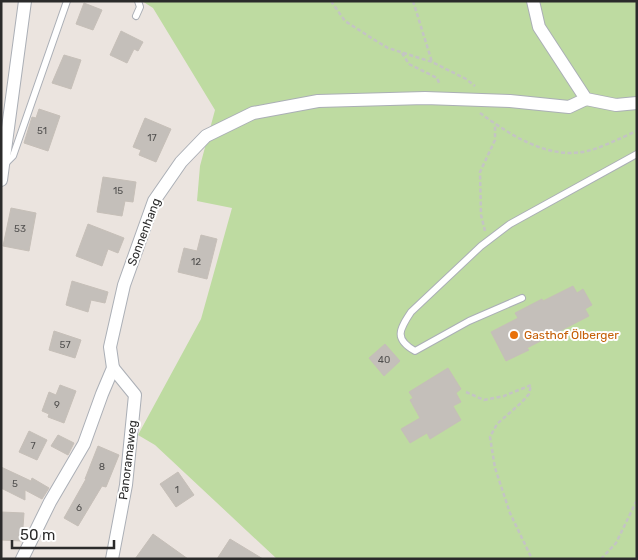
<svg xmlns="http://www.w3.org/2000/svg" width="638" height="560" font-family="Rubik,sans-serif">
<rect width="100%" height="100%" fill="#ebe4df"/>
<polygon fill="#bedba1" points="142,1 637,1 637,559 277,559 155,445 138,435 201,319 232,208 197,201 200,166 215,110 153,8"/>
<g fill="#c4bfba" stroke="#c6bfb8">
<polygon points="84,3 102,10 93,30 76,24"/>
<polygon points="121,31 143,42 138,51 134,49 127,63 110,55"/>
<polygon points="64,55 81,60 71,89 52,83"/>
<polygon points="39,109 60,116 48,151 24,143 32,117 36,118"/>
<polygon points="145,118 171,129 156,162 139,155 141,150 133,147"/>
<polygon points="103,177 136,182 133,202 125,201 122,216 97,212"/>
<polygon points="11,208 36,213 29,251 3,246"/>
<polygon points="88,224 124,238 118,253 108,249 102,266 76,256"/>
<polygon points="201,235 217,239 207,279 178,272 184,248 197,251"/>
<polygon points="72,281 108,292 105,303 91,300 88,312 66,305"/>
<polygon points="573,286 577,293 583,289 592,305 585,309 589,316 527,348 529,350 506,361 491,332 518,318 515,313 542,299 543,301"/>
<polygon points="54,331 81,340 75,358 49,350"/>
<polygon points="385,344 400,361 384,376 369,358"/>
<polygon points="448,368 461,389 456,393 461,402 453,406 461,420 430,439 427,433 410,443 401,429 420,418 410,400 413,398 409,392"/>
<polygon points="60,385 76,391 64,423 48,417 49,414 42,411 49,392 56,395"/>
<polygon points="29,431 47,440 37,460 19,452"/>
<polygon points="58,435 74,443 68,455 51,446"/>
<polygon points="98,446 119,455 106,487 102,486 78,526 64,518 86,479 85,479"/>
<polygon points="1,467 31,481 32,478 49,488 42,499 25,490 25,500 1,488"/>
<polygon points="178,472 194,495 176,507 160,484"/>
<polygon points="1,512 24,513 22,541 1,540"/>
<polygon points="153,534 188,559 135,559"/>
<polygon points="230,539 263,559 217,559"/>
</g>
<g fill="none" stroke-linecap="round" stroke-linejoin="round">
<g stroke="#abafb6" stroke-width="8">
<g id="service">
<polyline points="136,16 140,7 138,1"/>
<polyline points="5,164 13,156 67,1"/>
<path d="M522,298L469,321L415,351C394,339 399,330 411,312L481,246L510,224L637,154"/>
</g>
</g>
<g stroke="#abafb6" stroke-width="14">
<g id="minor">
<polyline points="533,1 539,27 586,99 616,105 637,103"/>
<polyline points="1,180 25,1"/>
<polyline points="22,559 50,502 84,444 102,394 113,368 110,347 124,285 154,201 181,162 206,136 253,113 318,101 425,98 510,101 569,107 586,99"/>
<polyline points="112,559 126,485 135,395 113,368"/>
</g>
</g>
<g stroke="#c4c4c4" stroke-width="2.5" stroke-dasharray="4 2.5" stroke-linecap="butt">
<polyline points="331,1 345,21 373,39 388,48 432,62 466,79 475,86"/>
<polyline points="413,1 432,62"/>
<polyline points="402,53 409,64 437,78 440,85"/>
<path d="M480,113C509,134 545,158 582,152C598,150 622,137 637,131"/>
<polyline points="485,231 481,215 480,172 495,140 495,124"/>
<polyline points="466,392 484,400 504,396 531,385 529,394 522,402 497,424 490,437 495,468 510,513 532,559"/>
<polyline points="569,559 574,559"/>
<polyline points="601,559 616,543 637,500"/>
</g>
<use href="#service" stroke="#fff" stroke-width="6"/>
<use href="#minor" stroke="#fff" stroke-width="12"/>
</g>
<circle fill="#e8710a" stroke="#fff" stroke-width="2" cx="514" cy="335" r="5"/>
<g text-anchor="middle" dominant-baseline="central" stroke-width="4" stroke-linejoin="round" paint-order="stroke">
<g font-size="10" fill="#51504f">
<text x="42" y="131">51</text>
<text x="152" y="138">17</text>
<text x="118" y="191">15</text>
<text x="20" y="229">53</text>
<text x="196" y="262">12</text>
<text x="65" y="345">57</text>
<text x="384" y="360">40</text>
<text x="57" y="405">9</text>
<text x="33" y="446">7</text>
<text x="102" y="467">8</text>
<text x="15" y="484">5</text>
<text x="177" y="490">1</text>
<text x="79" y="508">6</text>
</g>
<g font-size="12" fill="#2b2b2b" stroke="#fff">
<text transform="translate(144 232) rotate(-69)">Sonnenhang</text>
<text transform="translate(128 460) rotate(-83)">Panoramaweg</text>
</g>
<g font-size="12" fill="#c56008" stroke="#fff" text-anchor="start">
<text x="524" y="335">Gasthof Ölberger</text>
</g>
</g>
<rect width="638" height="560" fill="none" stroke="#2b2b2b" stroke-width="5"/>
<path d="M12 540v8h102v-8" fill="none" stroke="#2b2b2b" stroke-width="2.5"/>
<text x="20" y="540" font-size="15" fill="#2b2b2b" stroke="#ffffff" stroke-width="4" paint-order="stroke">50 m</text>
</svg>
